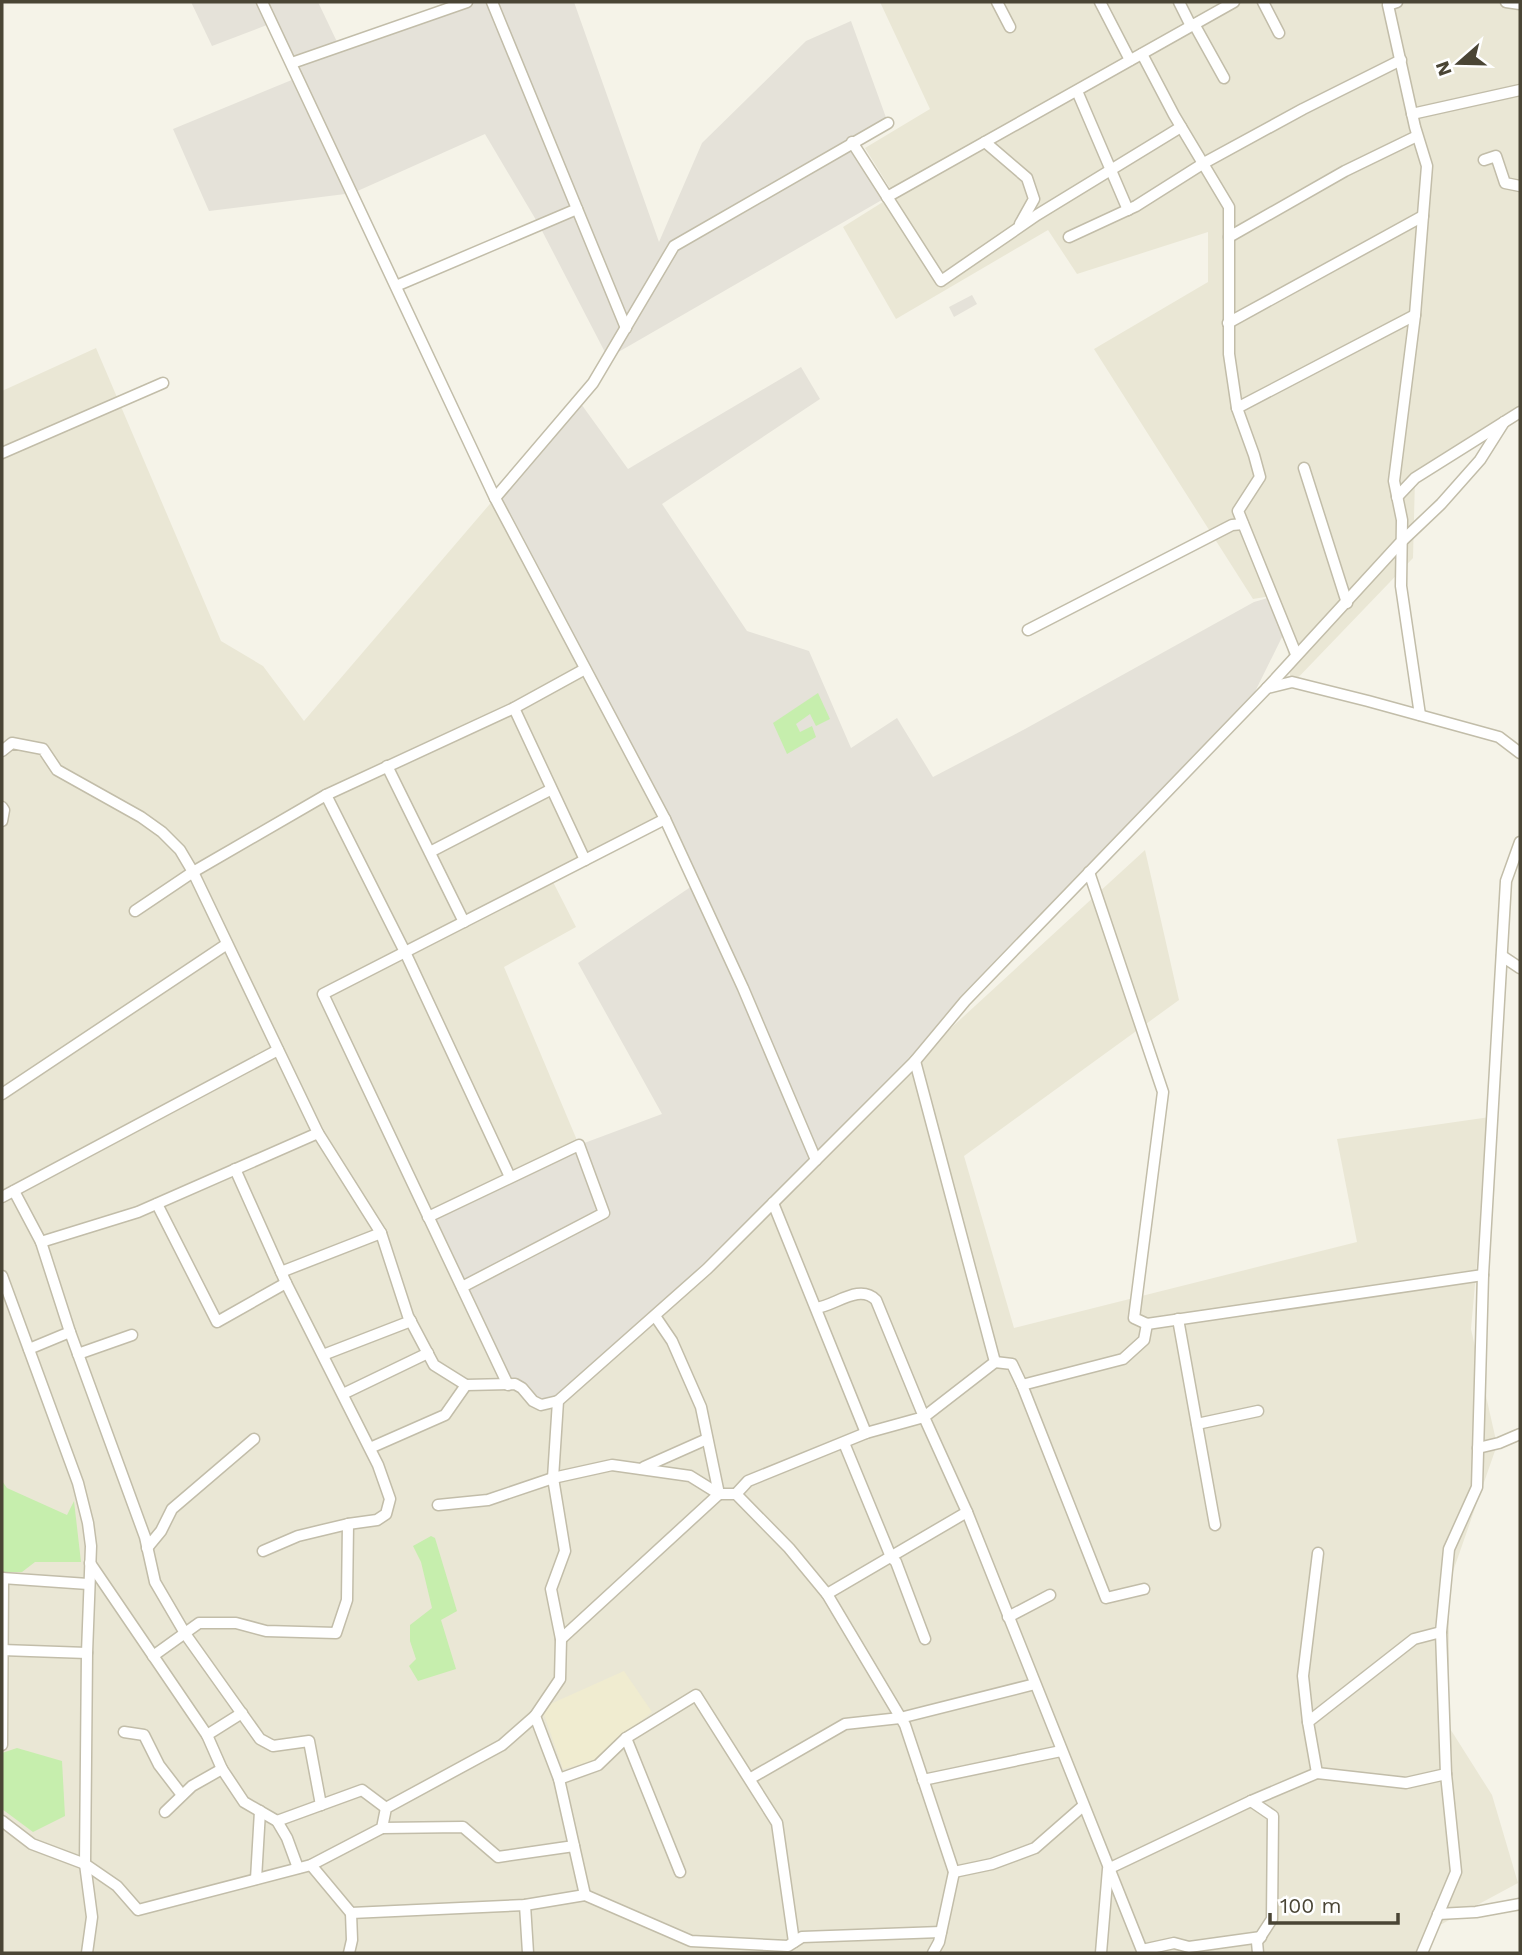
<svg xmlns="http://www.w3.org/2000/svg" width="1522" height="1955" font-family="'Work Sans',sans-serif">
<rect width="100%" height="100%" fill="#f5f3e8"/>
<g fill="#eae7d5">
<polygon points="880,2 1520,2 1520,417 1415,478 1413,558 1291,685 1286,634 1271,596 1253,599 1094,349 1208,282 1208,232 1077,274 1048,230 896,319 843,227 894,195 865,148 930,109"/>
<polygon points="96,348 221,641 263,666 304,721 495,498 665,819 551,878 576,927 504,967 579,1145 509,1385 915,1061 1145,850 1179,1000 964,1156 1014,1328 1357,1242 1337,1139 1490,1117 1471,1329 1497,1445 1449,1583 1449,1727 1492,1795 1518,1883 1427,1932 1421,1953 2,1953 2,391"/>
</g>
<g fill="#e5e2d9">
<polygon points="191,2 318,2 339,46 465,2 574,2 659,242 702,143 806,41 851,21 888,123 853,142 887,197 608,358 539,225 485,134 353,193 209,211 173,129 299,77 272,23 212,46"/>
<polygon points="972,295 977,304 954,317 949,307"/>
<polygon points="801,367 820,399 662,504 747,631 809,651 851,748 897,718 933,777 1025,729 1254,602 1271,597 1285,631 1246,710 707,1269 551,1402 508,1385 429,1217 579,1145 662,1114 578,963 695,884 495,498 579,401 628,469"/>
</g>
<polygon fill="#f0ecd0" points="624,1671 652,1712 594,1761 563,1769 543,1712 546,1706"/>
<g fill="#c6eead">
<polygon points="818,693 830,719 816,726 810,714 796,724 800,732 812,726 816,737 787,754 773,723"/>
<polygon points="2,1481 7,1488 67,1515 74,1501 81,1562 35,1562 22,1572 2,1572"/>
<polygon points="431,1536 435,1538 457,1611 441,1620 456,1669 418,1681 409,1666 416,1659 410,1641 410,1625 432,1608 421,1562 413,1546"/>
<polygon points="17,1748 62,1761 65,1816 33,1832 2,1809 2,1753"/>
</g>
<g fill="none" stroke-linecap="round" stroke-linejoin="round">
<g stroke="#c2bda9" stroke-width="13">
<g id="minor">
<polyline points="262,2 495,498 665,819 743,988 816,1160"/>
<polyline points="492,2 626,328"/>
<polyline points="997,2 1010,27"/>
<polyline points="1100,2 1130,60"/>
<polyline points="1179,2 1191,26"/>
<polyline points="1263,2 1279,33"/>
<polyline points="1397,2 1388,5 1415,127 1427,166 1415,315 1394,481 1402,520 1401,586 1420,715"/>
<polyline points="1506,2 1520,4"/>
<polyline points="1194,24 1224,78"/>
<polyline points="1142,54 1174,115 1229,207 1229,354 1237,408 1254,455 1260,477 1238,511 1296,654"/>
<polyline points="292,63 467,2"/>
<polyline points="1077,91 1128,210"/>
<polyline points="1412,114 1520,90"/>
<polyline points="852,142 941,281 1037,215 1181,127"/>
<polyline points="985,142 1027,178 1034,199 1020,224"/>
<polyline points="1484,160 1496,156 1505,183 1520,186"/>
<polyline points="887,197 1234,2"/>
<polyline points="1069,237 1136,206 1204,163 1303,109 1401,60"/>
<polyline points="1229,237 1345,171 1417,136"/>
<polyline points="396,286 577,209"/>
<polyline points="1228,323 1423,216"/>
<polyline points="1237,408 1415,315"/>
<polyline points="2,453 163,383"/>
<polyline points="1304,468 1347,603"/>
<polyline points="1397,497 1415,478 1520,412"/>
<polyline points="495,498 593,383 674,246 888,123"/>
<polyline points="1028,630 1232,525 1243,524"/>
<polyline points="1267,688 1400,543 1441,504 1480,460 1504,422"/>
<polyline points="514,708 585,860"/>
<polyline points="2,751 12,743 43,749 57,770 141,817 162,832 180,850 193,872 318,1133 381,1233 408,1316 434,1365 466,1385 515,1384 522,1388 533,1401 541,1405 558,1401"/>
<polyline points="387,766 464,922"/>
<polyline points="326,795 405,952 510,1177"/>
<polyline points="2,807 4,810 2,821"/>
<polyline points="430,852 550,790"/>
<polyline points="1089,872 1163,1092 1134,1318 1147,1324 1483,1275"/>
<polyline points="135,911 193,872 326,795 514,708 585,669"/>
<polyline points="1502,956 1520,968"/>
<polyline points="915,1061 995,1362 924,1417 967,1512 827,1594 905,1725 954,1872 939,1942 933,1953"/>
<polyline points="2,1094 227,944"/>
<polyline points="235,1169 286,1283 378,1465 390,1499 386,1514 377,1520 348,1524 298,1536 263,1551"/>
<polyline points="14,1191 41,1242 70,1332 145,1537 155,1582 186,1635 260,1739 273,1746 309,1741 321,1805"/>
<polyline points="2,1197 278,1050"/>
<polyline points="773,1203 866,1433"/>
<polyline points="157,1204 217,1322 286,1283"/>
<polyline points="428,1217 579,1145 604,1213 462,1287"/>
<polyline points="41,1242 138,1212 318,1133"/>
<polyline points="281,1272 381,1233"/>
<polyline points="2,1276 78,1483 88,1523 91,1546 87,1653 85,1864 92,1917 87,1953"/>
<polyline points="1178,1319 1215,1525"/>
<polyline points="29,1349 70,1332"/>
<polyline points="78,1354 132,1335"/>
<polyline points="323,1355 411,1321"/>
<polyline points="995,1362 1012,1364 1022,1385 1106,1598 1144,1589"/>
<polyline points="508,1385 323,994 665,819"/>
<polyline points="1022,1385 1123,1359 1144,1340 1147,1324"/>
<polyline points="343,1394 428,1353"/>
<polyline points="1197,1424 1258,1411"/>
<polyline points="844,1443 891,1557 896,1562 925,1639"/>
<polyline points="370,1448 445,1415 466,1385"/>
<polyline points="1478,1448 1499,1443 1520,1434"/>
<polyline points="644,1467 707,1439"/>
<path d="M736,1494L748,1481L866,1433L924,1417L876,1300C859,1283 835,1306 816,1308"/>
<polyline points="438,1505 488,1500 553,1478 612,1465 690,1476 719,1494 736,1494 789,1548 827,1594"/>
<polyline points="967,1512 1143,1953"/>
<polyline points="147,1548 161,1531 172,1509 254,1439"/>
<polyline points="90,1563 207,1735 222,1769 244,1802 277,1821 287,1838 298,1868"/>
<polyline points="2,1578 88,1584"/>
<polyline points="1008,1617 1050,1595"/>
<polyline points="561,1639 719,1494 701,1407 672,1341 655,1316"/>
<polyline points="2,1650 87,1653"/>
<polyline points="153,1656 199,1623 236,1623 266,1631 336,1633 347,1600 348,1524"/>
<polyline points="1308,1722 1303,1676 1318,1553"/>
<polyline points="124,1732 144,1735 159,1765 182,1795"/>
<polyline points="207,1735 242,1713"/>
<polyline points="626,1738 680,1872"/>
<polyline points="2,1745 3,1578"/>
<polyline points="1317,1773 1308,1722 1414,1639 1441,1632"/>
<polyline points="751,1778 845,1724 900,1718 1035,1684"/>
<polyline points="559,1779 598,1765 626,1738 696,1695 777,1823 794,1942"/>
<polyline points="923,1780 1061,1751"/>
<polyline points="1251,1801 1273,1816 1272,1919 1257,1942 1258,1953"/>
<polyline points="165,1812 192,1786 222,1769"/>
<polyline points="2,1821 32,1844 85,1864 117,1886 138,1910 311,1865 382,1828 386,1808 502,1745 535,1716"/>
<polyline points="277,1821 362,1790 386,1808"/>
<polyline points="382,1828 463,1827 498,1857 574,1846"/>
<polyline points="311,1865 351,1913 525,1905 585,1895 691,1941 788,1946 802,1937 941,1932"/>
<polyline points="954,1872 992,1864 1035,1848 1083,1806"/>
<polyline points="256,1879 260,1811"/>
<polyline points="585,1895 559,1779 535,1716 560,1679 561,1639 551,1589 565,1551 553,1478 558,1401 707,1269 915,1061 965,1001 1267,688 1292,682 1368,701 1499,737 1520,753"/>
<polyline points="525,1905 528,1953"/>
<polyline points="1438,1914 1476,1912 1520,1904"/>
<polyline points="1142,1950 1174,1943 1189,1947 1261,1937"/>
<polyline points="349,1953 352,1940 351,1913"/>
<polyline points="1101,1953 1108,1869 1251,1801 1317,1773 1406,1783 1446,1774"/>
<polyline points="1422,1953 1456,1872 1446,1774 1441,1632 1449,1549 1477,1487 1483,1275 1506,881 1520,842"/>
</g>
</g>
<use href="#minor" stroke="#fff" stroke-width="10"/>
</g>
<rect width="1522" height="1955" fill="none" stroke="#4a4535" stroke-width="7"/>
<g transform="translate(1459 63) rotate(250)" stroke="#ffffff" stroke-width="5" paint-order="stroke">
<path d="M0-5L12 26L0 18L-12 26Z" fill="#4a4535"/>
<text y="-10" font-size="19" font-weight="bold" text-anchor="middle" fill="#4a4535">N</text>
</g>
<path d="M1270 1913v10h128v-10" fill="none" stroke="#4a4535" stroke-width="3.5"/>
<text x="1280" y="1913" font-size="21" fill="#4a4535" stroke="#ffffff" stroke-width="5" paint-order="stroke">100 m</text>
</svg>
